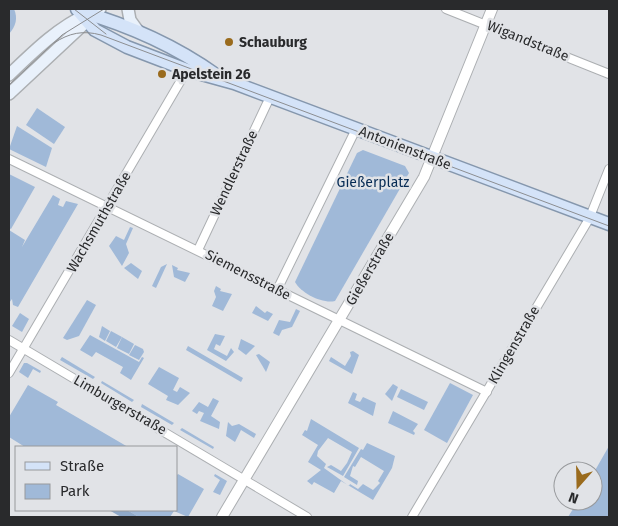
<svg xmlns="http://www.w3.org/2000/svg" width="618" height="526" font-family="'Fira Sans',sans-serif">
<rect width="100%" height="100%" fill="#e1e3e7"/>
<g fill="#a0b9d8">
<path d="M9,9H14C18,18 16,26 9,34Z"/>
<polygon points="37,108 65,127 54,144 26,125"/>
<polygon points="17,126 52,148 46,167 9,149"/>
<path d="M363,150L405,166L409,173L335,301C322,304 301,293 295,282L357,153Z"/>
<polygon points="9,174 35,187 11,229 9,228"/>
<polygon points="53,195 60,199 58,205 63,207 66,201 78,204 18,307 13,305 12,299 9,303 9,230 25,240 22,247"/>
<polygon points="130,227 133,228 126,244 129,253 122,266 109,246 116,236 124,240"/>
<polygon points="131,263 142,271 138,279 124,268"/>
<polygon points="167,264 156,288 152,286 161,267"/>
<polygon points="172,265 178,268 177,270 190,273 185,282 174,277"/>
<polygon points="216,286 221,289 220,291 232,294 223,311 212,306 216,297 214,291"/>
<polygon points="87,300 96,305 79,336 67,340 63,338"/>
<polygon points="256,306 265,313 267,311 273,314 268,321 252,313"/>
<polygon points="296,309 300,311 292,327 282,330 279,336 273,333 279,320 290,322"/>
<polygon points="20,313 29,319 22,332 12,326"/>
<polygon points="102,326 110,331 105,341 99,337"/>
<polygon points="111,331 122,337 116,347 106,341"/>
<polygon points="215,334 225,336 220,346 216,344 214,349 227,356 231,348 234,352 226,361 207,350"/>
<polygon points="90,335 139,362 142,357 144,358 131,380 120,373 123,367 96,352 92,357 80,350"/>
<polygon points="122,337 134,344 129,354 117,348"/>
<polygon points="241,339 255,346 246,355 238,349"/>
<polygon points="135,345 143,349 144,352 139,360 129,355"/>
<polygon points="188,346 243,378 241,382 186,350"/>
<polygon points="353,351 359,355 352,374 329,361 331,357 345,366 351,356 350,352"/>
<polygon points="259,354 270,362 266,372 256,355"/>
<polygon points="62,357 95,377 93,379 60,360"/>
<polygon points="24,363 27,363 41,371 40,373 33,369 28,378 19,372"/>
<polygon points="159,367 179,378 173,390 177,392 180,387 190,393 178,405 166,400 168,396 148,384"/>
<polygon points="102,381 134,400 132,402 101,383"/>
<polygon points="450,383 473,395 447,443 424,430"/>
<polygon points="393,384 398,387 392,401 385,394"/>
<polygon points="28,385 58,402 56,405 128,447 25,447 9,437 9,417"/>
<polygon points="401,389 428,402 424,410 397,397"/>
<polygon points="353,392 357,394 355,400 360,402 363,397 376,403 373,416 348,403"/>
<polygon points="213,398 219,401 211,416 220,422 219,429 200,421 204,413 199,411 197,414 192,411 199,402 208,407"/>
<polygon points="142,404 174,423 172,425 141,407"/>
<polygon points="393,411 418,424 413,431 415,433 414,435 388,423"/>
<polygon points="311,419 359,448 343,476 327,467 331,465 341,471 347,463 352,452 328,438 318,451 317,456 326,464 324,468 349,486 350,484 358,489 363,484 373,490 380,483 378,481 384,471 361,457 355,467 353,466 350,476 358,481 357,485 344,477 361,449 363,450 367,443 395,456 392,468 373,500 341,481 334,493 314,482 312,485 307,481 321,470 308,462 318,445 302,435 305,430 307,431"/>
<polygon points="228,422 232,426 239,424 256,434 254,438 241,430 235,442 226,436"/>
<polygon points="182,428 214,447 213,449 180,430"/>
<polygon points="609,446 609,517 568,517 578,501 593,501 593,474"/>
<polygon points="178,474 204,489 188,517 174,511 170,517 139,517 127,510 176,510 176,476"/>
<polygon points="215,474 227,481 220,495 213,492 220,480 214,476"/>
</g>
<polygon fill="#8fa9c9" points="109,510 127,510 139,517 121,517"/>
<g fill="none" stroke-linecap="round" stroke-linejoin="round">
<g stroke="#acafb2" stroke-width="10">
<g id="minor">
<polyline points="446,9 609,74"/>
<polyline points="9,159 487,392"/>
<polyline points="198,250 270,97"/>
<polyline points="277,290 356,129"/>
<polyline points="9,340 307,517"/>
<polyline points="9,373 187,70"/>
<polyline points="412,517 589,219 609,169"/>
</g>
</g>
<g stroke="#acafb2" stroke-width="12">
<polyline id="tertiary" points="222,517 424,177 492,9"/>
</g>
<g stroke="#acafb2" stroke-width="14">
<g id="secondary">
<polyline points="128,9 130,20 138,31"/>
<path d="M9,75C34,51 57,28 89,13"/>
<polyline points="9,94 100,9"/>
</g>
</g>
<g stroke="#8597ad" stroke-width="15">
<g id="primary">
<polyline points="77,9 95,30 127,47 187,70 234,83 609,224"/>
<path d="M79,11C128,25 174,45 216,75"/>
</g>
</g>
<use href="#minor" stroke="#fff" stroke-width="8"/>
<use href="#tertiary" stroke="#fff" stroke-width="10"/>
<use href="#secondary" stroke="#e9f1fb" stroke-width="11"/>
<use href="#primary" stroke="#d4e3f8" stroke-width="12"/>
<g stroke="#8c8e91" stroke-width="1">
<polyline points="74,9 106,34"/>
<path d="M54,43C69,33 83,30 101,35L609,226"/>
<polyline points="9,85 62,35 104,9"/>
</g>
</g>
<g fill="#9a6b1d" stroke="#e1e3e7" stroke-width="2">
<circle cx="229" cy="42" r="5"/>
<circle cx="162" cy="74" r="5"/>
</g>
<g text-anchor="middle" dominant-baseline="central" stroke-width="5" stroke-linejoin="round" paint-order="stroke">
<g font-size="14" fill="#292a2c" stroke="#e1e3e7">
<text transform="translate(528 41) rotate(22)">Wigandstraße</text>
<text transform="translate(405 148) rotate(21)">Antonienstraße</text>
<text transform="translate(234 173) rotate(-65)">Wendlerstraße</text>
<text transform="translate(99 222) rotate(-60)">Wachsmuthstraße</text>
<text transform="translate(370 269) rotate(-60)">Gießerstraße</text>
<text transform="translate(248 275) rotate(27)">Siemensstraße</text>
<text transform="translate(514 345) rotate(-60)">Klingenstraße</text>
<text transform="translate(120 405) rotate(30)">Limburgerstraße</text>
</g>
<g font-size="14" font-weight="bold" fill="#292a2c" stroke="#e1e3e7" text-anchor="start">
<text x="239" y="42">Schauburg</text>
<text x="172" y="74">Apelstein 26</text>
</g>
<g font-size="14" fill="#062b54" stroke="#e1e3e7">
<text x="373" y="182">Gießerplatz</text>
</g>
</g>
<rect width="618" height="526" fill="none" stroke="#292a2c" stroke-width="20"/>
<rect x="15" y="446" width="162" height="65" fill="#e1e3e7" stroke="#97999c"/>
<rect x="25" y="462" width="25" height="8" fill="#d4e3f8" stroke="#97999c"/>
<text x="60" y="471" font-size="15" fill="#292a2c">Straße</text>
<rect x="25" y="484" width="25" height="15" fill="#a0b9d8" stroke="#97999c"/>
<text x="60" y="496" font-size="15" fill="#292a2c">Park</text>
<g transform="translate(578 486) rotate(200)"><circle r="24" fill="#e1e3e7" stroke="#97999c"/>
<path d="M0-4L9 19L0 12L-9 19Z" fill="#9a6b1d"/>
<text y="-8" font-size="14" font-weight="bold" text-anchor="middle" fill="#292a2c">N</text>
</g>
</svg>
